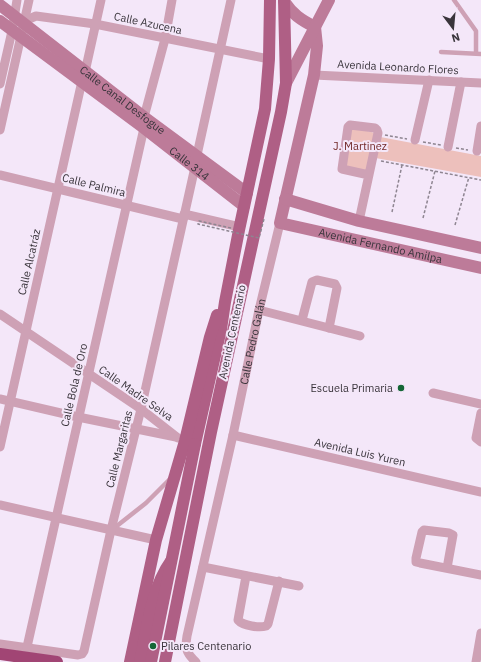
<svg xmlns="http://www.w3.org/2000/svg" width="481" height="662" font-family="'IBM Plex Sans',sans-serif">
<rect width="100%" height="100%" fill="#f4e7f9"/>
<polygon fill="#edc0bc" points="348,126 375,133 375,136 481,156 481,177 370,157 366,174 339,167"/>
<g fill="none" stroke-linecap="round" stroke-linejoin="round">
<g stroke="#8e8591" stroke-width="1.5" stroke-dasharray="3 2" stroke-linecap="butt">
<polyline points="385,135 407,139"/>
<polyline points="423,142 441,145"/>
<polyline points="456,148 468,150"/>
<polyline points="381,161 481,180"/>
<polyline points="392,212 402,165"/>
<polyline points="423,218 435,171"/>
<polyline points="455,225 469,177"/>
</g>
<g stroke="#cea1b5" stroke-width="4.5">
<polyline points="454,0 476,31 476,53"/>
<polyline points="441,52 481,54"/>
<polyline points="113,529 146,503 169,480"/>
</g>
<g stroke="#cea1b5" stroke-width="9">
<polyline points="24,24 29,19 36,16 95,24 269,59"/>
<polyline points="85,72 101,0"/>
<polyline points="314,75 481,83"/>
<polyline points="0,84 12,31 17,0"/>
<polyline points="144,117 165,39 172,0"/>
<polyline points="0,130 29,0"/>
<polyline points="415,140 429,80"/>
<polyline points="448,147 461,82"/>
<polyline points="477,151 481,126"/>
<polyline points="197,155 231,0"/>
<polyline points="0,175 183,219"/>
<polyline points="184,214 240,227"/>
<polyline points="359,221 378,133 377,130 375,128 350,125 348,127 342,169 369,175"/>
<polyline points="259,310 360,336"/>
<polyline points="0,314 141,409 178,438"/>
<polyline points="302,320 312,282 317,280 335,284 337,288 329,328"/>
<polyline points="433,393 481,404"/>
<polyline points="0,399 78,417 176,437"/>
<polyline points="481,413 476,438 481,442"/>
<polyline points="233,435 481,492"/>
<polyline points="0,447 82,81"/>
<polyline points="0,505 156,540"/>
<polyline points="203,567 299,586"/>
<polyline points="447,568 453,535 449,533 424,530 422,532 416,558 416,562 420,563 481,575"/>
<path d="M246,576L238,620C243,626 260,628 266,626L268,624L279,581"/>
<polyline points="0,644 78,655 82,654 84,651 111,530 141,409 195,167"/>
<polyline points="27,647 144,128"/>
<path id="s1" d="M196,662C186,653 185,648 187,636L233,435L259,310L280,223"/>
<polyline points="476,662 481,633"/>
</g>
<g stroke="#bd7b99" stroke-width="12">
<path d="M284,1C292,14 301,20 315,27"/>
<path id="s2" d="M0,5L144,117L247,193"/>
<path id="s3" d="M0,21L144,128L244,206"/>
<path id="s4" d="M315,27L317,46L314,75L280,223L481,268"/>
<polyline points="286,83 329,0"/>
<polyline points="285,199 359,221 481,248"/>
</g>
<g stroke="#af5f85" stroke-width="12">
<polyline points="195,444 221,329 225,302 239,230 265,109 269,59 270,0"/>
<polyline points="130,662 156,540 185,441 210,337 217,315"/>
<path d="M140,662C147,629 151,589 171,561"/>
<polyline points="165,662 211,432 281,112 286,83 284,0"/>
</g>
<polyline stroke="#a14574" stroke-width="12" points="0,654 57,662"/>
<polyline stroke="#8e8591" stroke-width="1.5" stroke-dasharray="3 2" stroke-linecap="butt" points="231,228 199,221 198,224 259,238 264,219"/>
<polyline stroke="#af5f85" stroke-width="12" points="151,662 195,444"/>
</g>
<g fill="#146636" stroke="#f4e7f9" stroke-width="1.5">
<circle cx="401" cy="388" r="4"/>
<circle cx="153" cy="646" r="4"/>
</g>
<g text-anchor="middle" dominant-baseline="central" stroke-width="4" stroke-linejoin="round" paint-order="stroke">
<g font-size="11" fill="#39343b" stroke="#f4e7f9">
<text transform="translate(148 23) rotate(12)">Calle Azucena</text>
<text transform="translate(398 67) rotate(3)">Avenida Leonardo Flores</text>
<text stroke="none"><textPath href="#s2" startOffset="155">Calle Canal Desfogue</textPath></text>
<text stroke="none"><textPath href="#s3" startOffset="237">Calle 314</textPath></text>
<text transform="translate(94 185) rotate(14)">Calle Palmira</text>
<text stroke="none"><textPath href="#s4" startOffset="303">Avenida Fernando Amilpa</textPath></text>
<text transform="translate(29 262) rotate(-77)">Calle Alcatráz</text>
<text transform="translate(232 332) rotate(-78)">Avenida Centenario</text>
<text stroke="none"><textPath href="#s1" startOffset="331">Calle Pedro Galán</textPath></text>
<text transform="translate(74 385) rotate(-77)">Calle Bola de Oro</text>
<text transform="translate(136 393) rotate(35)">Calle Madre Selva</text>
<text transform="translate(119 449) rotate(-76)">Calle Margaritas</text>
<text transform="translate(360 452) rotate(13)">Avenida Luis Yuren</text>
</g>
<g font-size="11" fill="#722928" stroke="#f4e7f9">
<text x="360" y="146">J. Martinez</text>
</g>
<g font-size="11" fill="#39343b" stroke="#f4e7f9" text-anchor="end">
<text x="393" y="388">Escuela Primaria</text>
<text x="161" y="646" text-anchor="start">Pilares Centenario</text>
</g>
</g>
<g transform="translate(453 28) rotate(164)" stroke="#f4e7f9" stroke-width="3" paint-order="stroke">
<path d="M0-3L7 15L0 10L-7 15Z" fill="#39343b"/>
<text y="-6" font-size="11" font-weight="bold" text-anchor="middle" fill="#39343b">N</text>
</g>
</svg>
